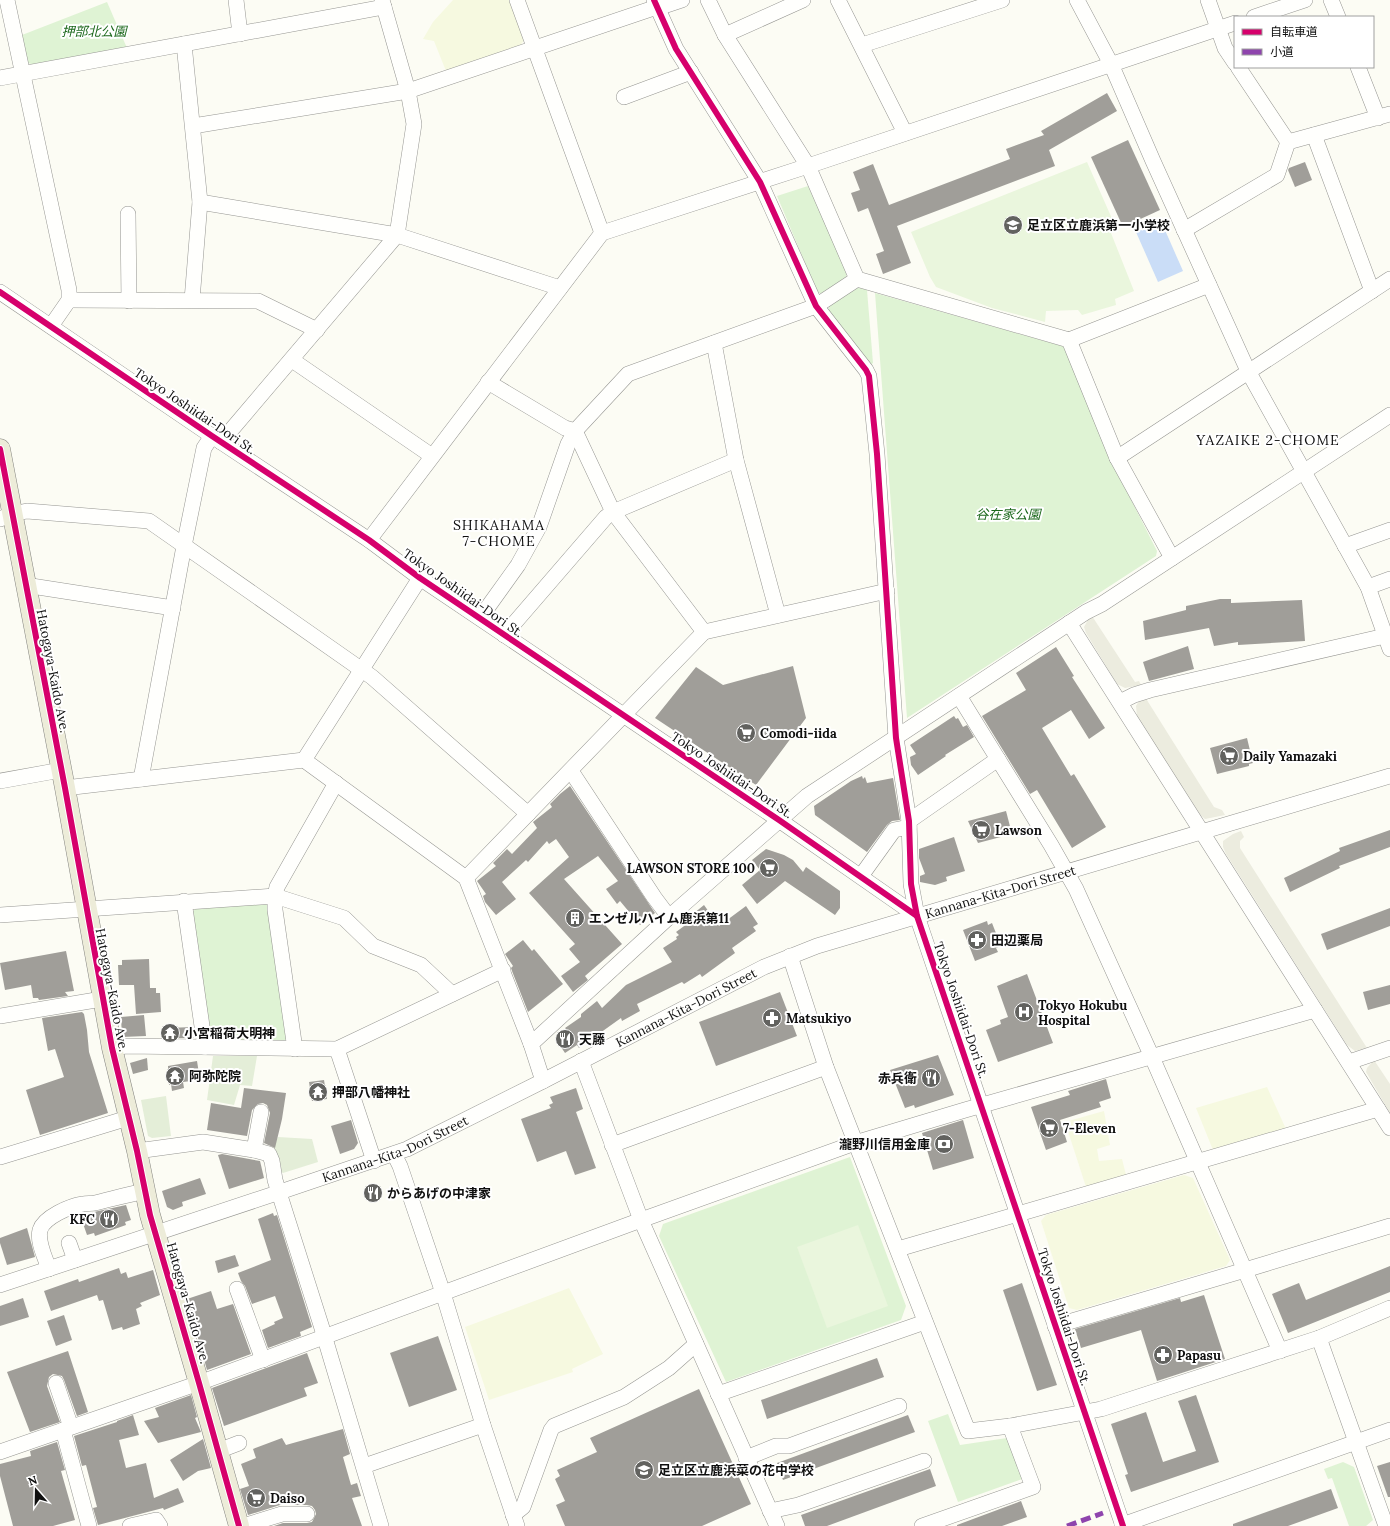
<svg xmlns="http://www.w3.org/2000/svg" width="1390" height="1526" font-family="Lora,'Noto Sans JP',serif">
<rect width="100%" height="100%" fill="#fcfcf4"/>
<g fill="#f6f9e0">
<polygon points="453,0 509,0 524,40 520,46 446,71 434,41 423,39 433,22"/>
<polygon points="1267,1087 1286,1129 1213,1150 1196,1108"/>
<polygon points="1104,1111 1110,1145 1097,1149 1099,1161 1122,1159 1126,1175 1086,1187 1065,1122"/>
<polygon points="1184,1175 1193,1178 1230,1260 1226,1266 1077,1310 1069,1308 1041,1221 1046,1215"/>
<polygon points="569,1288 603,1354 572,1369 573,1372 489,1400 465,1327"/>
</g>
<g fill="#dff3d4">
<polygon points="107,2 127,48 36,66 26,62 22,35"/>
<polygon points="808,186 847,272 846,277 823,293 819,293 816,289 777,196"/>
<polygon points="858,287 867,290 873,363 870,365 829,313 829,306"/>
<polygon points="875,293 1062,346 1066,349 1109,456 1157,551 1156,556 907,718"/>
<polygon points="264,903 270,907 287,1038 282,1043 214,1042 208,1037 191,914 196,908"/>
<polygon points="850,1157 906,1306 901,1320 726,1382 659,1236 663,1224"/>
<polygon points="948,1414 960,1445 1007,1438 1022,1479 958,1502 928,1421"/>
<polygon points="1343,1462 1354,1467 1373,1520 1366,1526 1349,1526 1332,1478 1328,1479 1324,1469"/>
</g>
<g fill="#e4eed8">
<polygon points="213,1056 257,1056 252,1086 240,1085 234,1105 207,1100"/>
<polygon points="166,1096 171,1136 152,1138 148,1136 141,1100"/>
<polygon points="278,1137 312,1139 318,1162 283,1173 278,1170 273,1149"/>
</g>
<g fill="#eaf6dd">
<polygon points="1087,162 1117,230 1111,233 1134,291 1115,299 1116,305 1082,315 1078,310 1046,311 1045,322 992,308 936,287 930,277 911,232"/>
<polygon points="858,1225 888,1306 827,1328 797,1247"/>
</g>
<g fill="#ececdf">
<polygon points="1092,616 1135,682 1139,681 1141,685 1125,688 1117,684 1086,633 1084,627 1089,618"/>
<polygon points="1145,697 1214,807 1222,810 1225,815 1205,819 1197,812 1137,716 1136,706 1139,701"/>
<polygon points="1241,831 1244,837 1240,841 1240,848 1367,1048 1355,1051 1347,1045 1226,854 1223,847 1223,841 1233,834"/>
<polygon points="1374,1060 1390,1084 1390,1113 1366,1072 1367,1068"/>
</g>
<polygon fill="#caddf7" points="1161,221 1183,271 1158,282 1136,232"/>
<g fill="#a09e99">
<polygon points="1107,93 1117,111 1049,150 1055,166 897,226 911,263 883,274 876,254 884,251 868,208 858,212 851,193 860,190 853,172 873,164 889,205 1010,159 1006,149 1044,135 1041,131"/>
<polygon points="1128,140 1160,210 1123,227 1091,157"/>
<polygon points="1305,162 1312,180 1295,187 1288,170 1289,168"/>
<polygon points="1220,599 1231,599 1231,603 1302,600 1305,641 1238,645 1238,642 1214,646 1209,628 1145,640 1143,621 1186,610 1186,606"/>
<polygon points="1188,646 1194,669 1149,681 1143,662"/>
<polygon points="1056,647 1074,676 1072,677 1105,728 1089,739 1071,710 1042,728 1071,776 1074,774 1106,827 1072,848 1037,790 1030,794 982,716 1026,690 1016,673"/>
<polygon points="793,666 806,718 756,785 655,718 696,667 723,685"/>
<polygon points="954,716 956,719 958,718 963,727 967,725 974,737 945,755 946,756 918,775 911,765 910,757 916,754 910,745"/>
<polygon points="1247,738 1253,763 1249,764 1249,766 1217,774 1210,748"/>
<polygon points="862,776 863,779 865,777 867,783 893,778 900,820 892,821 887,825 867,852 815,815 814,806 851,781"/>
<polygon points="570,786 655,913 640,925 620,901 617,904 606,889 618,881 598,856 564,879 622,944 585,976 588,980 573,992 561,976 580,962 569,949 575,944 529,893 569,857 556,839 549,844 547,841 528,862 526,860 502,882 516,899 496,915 485,902 483,896 486,894 477,881 496,866 493,863 507,849 512,854 537,828 533,822 552,807 550,804 560,794"/>
<polygon points="1006,811 1012,834 978,843 968,821"/>
<polygon points="1390,830 1390,847 1339,866 1340,868 1290,892 1284,878 1340,851 1339,848"/>
<polygon points="954,837 965,871 946,877 947,881 935,885 920,882 920,876 925,874 919,858 919,849"/>
<polygon points="766,849 784,855 793,860 803,872 806,867 840,891 840,908 835,915 785,881 757,904 742,885 760,870 752,860"/>
<polygon points="704,905 719,926 746,906 758,924 753,927 756,931 732,948 735,953 702,977 700,974 684,984 682,982 637,1004 640,1011 622,1021 621,1018 579,1048 577,1045 565,1053 555,1038 566,1029 565,1028 581,1017 581,1014 597,1001 602,1008 626,985 672,962 663,948 677,939 676,937 679,935 676,932 695,918 693,914"/>
<polygon points="1390,908 1390,926 1327,950 1321,934"/>
<polygon points="987,921 988,925 992,923 1001,946 996,948 998,952 975,961 963,930"/>
<polygon points="523,940 532,951 534,949 563,984 528,1012 512,971 511,968 513,966 505,954"/>
<polygon points="66,951 74,991 65,992 68,996 39,1000 38,998 33,998 31,985 5,990 0,963"/>
<polygon points="149,959 150,988 156,988 156,993 160,993 161,1012 136,1014 134,985 119,985 118,965 122,965 122,960"/>
<polygon points="1027,974 1053,1043 998,1062 986,1030 1001,1024 1000,1020 1008,1017 997,986"/>
<polygon points="1390,985 1390,1004 1368,1010 1363,992"/>
<polygon points="780,992 797,1036 716,1066 699,1022"/>
<polygon points="82,1012 84,1014 87,1030 89,1052 108,1113 40,1135 26,1090 64,1077 55,1049 48,1051 42,1018"/>
<polygon points="144,1015 146,1036 122,1037 121,1017"/>
<polygon points="193,1027 194,1038 167,1038 167,1028"/>
<polygon points="938,1055 954,1095 915,1108 914,1105 905,1108 890,1070"/>
<polygon points="147,1058 148,1070 133,1074 130,1063"/>
<polygon points="197,1061 200,1080 183,1082 184,1088 172,1091 171,1084 169,1085 168,1066"/>
<polygon points="1106,1079 1111,1098 1099,1102 1101,1107 1060,1120 1067,1142 1046,1150 1031,1107 1070,1095 1068,1091"/>
<polygon points="324,1080 327,1099 312,1101 309,1082"/>
<polygon points="244,1088 286,1093 282,1119 275,1148 264,1143 270,1113 267,1105 263,1103 258,1104 252,1110 247,1136 207,1130 211,1103 241,1108"/>
<polygon points="576,1088 583,1109 576,1112 596,1168 575,1175 566,1151 537,1162 521,1119 551,1108 549,1105 553,1103 550,1097"/>
<polygon points="351,1120 358,1143 354,1149 340,1154 331,1126"/>
<polygon points="963,1120 974,1158 933,1170 922,1133"/>
<polygon points="222,1154 260,1161 264,1178 229,1189 218,1155"/>
<polygon points="200,1178 206,1194 182,1202 183,1206 173,1210 167,1207 162,1191"/>
<polygon points="126,1205 131,1220 125,1222 126,1225 95,1236 94,1233 87,1235 80,1215"/>
<polygon points="273,1213 274,1216 277,1215 312,1327 300,1332 301,1336 268,1348 262,1330 275,1324 274,1322 283,1318 275,1296 252,1304 245,1286 241,1281 238,1273 271,1260 258,1219"/>
<polygon points="27,1228 35,1257 7,1265 0,1243 0,1238"/>
<polygon points="235,1255 239,1266 218,1273 215,1261"/>
<polygon points="1390,1266 1390,1292 1288,1333 1272,1294 1299,1283 1306,1300"/>
<polygon points="119,1268 121,1274 126,1272 128,1278 153,1270 160,1295 140,1303 142,1306 136,1309 140,1324 123,1330 122,1327 112,1330 103,1300 99,1301 97,1295 51,1311 44,1291 78,1279 79,1282"/>
<polygon points="1022,1283 1057,1385 1037,1391 1003,1290"/>
<polygon points="211,1291 217,1309 233,1304 251,1354 207,1370 187,1299"/>
<polygon points="1204,1295 1225,1359 1157,1381 1141,1330 1081,1348 1075,1329 1180,1298 1181,1302"/>
<polygon points="23,1298 29,1317 0,1326 0,1306"/>
<polygon points="64,1315 72,1340 56,1346 47,1321"/>
<polygon points="438,1336 457,1390 409,1407 390,1353"/>
<polygon points="68,1351 88,1412 77,1416 64,1380 62,1376 53,1374 49,1377 47,1386 60,1422 30,1432 7,1372"/>
<polygon points="307,1353 318,1383 304,1388 307,1396 224,1426 212,1388"/>
<polygon points="877,1358 884,1377 767,1419 761,1400"/>
<polygon points="699,1389 751,1504 702,1526 565,1526 556,1505 565,1501 555,1479 560,1476 557,1470 597,1452 590,1438"/>
<polygon points="191,1395 197,1417 195,1418 201,1432 158,1443 144,1421 159,1417 155,1408"/>
<polygon points="1196,1395 1219,1462 1131,1492 1125,1475 1128,1474 1111,1424 1146,1412 1163,1462 1196,1451 1178,1401"/>
<polygon points="133,1415 139,1435 119,1440 126,1468 146,1463 154,1498 178,1488 184,1502 164,1510 163,1508 98,1525 93,1508 97,1507 86,1465 82,1466 74,1436 117,1422 117,1421"/>
<polygon points="908,1415 915,1432 783,1480 777,1463"/>
<polygon points="343,1429 350,1454 343,1457 351,1485 357,1483 361,1496 352,1498 362,1526 274,1526 283,1523 307,1523 312,1522 316,1514 315,1510 312,1506 307,1505 280,1505 248,1515 240,1489 249,1486 241,1464 256,1458 253,1449 282,1438 286,1445"/>
<polygon points="203,1439 211,1468 198,1471 183,1481 170,1460"/>
<polygon points="57,1442 65,1470 61,1471 75,1520 53,1526 13,1526 0,1476 0,1464 31,1456 30,1451"/>
<polygon points="1390,1462 1390,1497 1388,1497 1377,1466"/>
<polygon points="930,1469 936,1486 827,1526 805,1526 801,1515"/>
<polygon points="1331,1489 1338,1508 1288,1526 1233,1526 1233,1524"/>
<polygon points="1021,1501 1027,1517 1002,1526 957,1526 957,1525"/>
</g>
<g fill="none" stroke-linecap="round" stroke-linejoin="round">
<g stroke="#969692" stroke-width="16">
<g id="minor">
<polyline points="7,0 69,290 69,300 51,326"/>
<polyline points="236,0 240,34"/>
<polyline points="517,0 602,233"/>
<polyline points="654,0 676,49 760,182 816,306 866,370 869,376 877,454 896,738 909,821 911,884 917,916 1123,1526"/>
<polyline points="708,0 725,35 808,166 857,279 1069,340 1209,285"/>
<polyline points="838,0 905,133"/>
<polyline points="1077,0 1111,64 1153,161 1248,371 1368,587 1390,649"/>
<polyline points="1208,0 1225,48 1235,63"/>
<polyline points="1331,0 1338,17"/>
<polyline points="658,8 682,0"/>
<polyline points="1254,17 1305,0"/>
<polyline points="725,35 803,0"/>
<polyline points="184,44 200,202 192,300"/>
<polyline points="862,45 1002,0"/>
<polyline points="1238,67 1288,142"/>
<polyline points="1358,67 1378,118"/>
<polyline points="0,78 384,7"/>
<polyline points="624,97 691,72"/>
<polyline points="193,126 408,91 657,7"/>
<polyline points="1314,135 1372,291"/>
<polyline points="200,202 397,235 560,288"/>
<polyline points="128,214 129,301"/>
<polyline points="1184,230 1277,175 1288,142 1390,114"/>
<polyline points="0,292 212,436 369,540 420,578 779,820 917,916"/>
<polyline points="69,300 258,301 317,330"/>
<polyline points="1069,340 1117,458 1172,558"/>
<polyline points="714,343 736,460 778,615"/>
<polyline points="292,360 432,456"/>
<polyline points="221,442 397,235 414,124 408,91 382,0"/>
<polyline points="1117,458 1390,279"/>
<polyline points="0,519 12,514 27,511 149,521 372,677 528,814"/>
<polyline points="369,540 602,233 808,166 1235,23"/>
<polyline points="1345,546 1390,530"/>
<polyline points="25,585 173,608"/>
<polyline points="1368,587 1390,579"/>
<polyline points="480,618 518,565 539,527 568,444 575,431 628,374 816,306 857,279"/>
<polyline points="1069,623 1390,1128"/>
<polyline points="704,632 887,591"/>
<polyline points="504,635 606,517 613,512 736,460"/>
<polyline points="959,696 1051,845 1076,889 1152,1057 1280,1351"/>
<polyline points="1120,702 1134,695 1150,690 1385,636"/>
<polyline points="304,760 466,878 531,1044"/>
<polyline points="571,771 654,897 669,917"/>
<polyline points="141,779 184,546 204,448 212,436"/>
<polyline points="0,781 61,770"/>
<polyline points="65,788 304,760 420,578"/>
<polyline points="909,821 998,759"/>
<polyline points="861,876 894,830 909,827"/>
<polyline points="466,878 704,632 613,512 575,431 565,428 488,382"/>
<polyline points="184,901 205,1047"/>
<polyline points="0,915 275,896 344,918 373,946 421,965 452,994"/>
<polyline points="790,956 826,1067 968,1431 1010,1426 1101,1409 1319,1338 1390,1308"/>
<polyline points="0,1016 102,999"/>
<polyline points="112,1048 126,1046 337,1049 503,970"/>
<polyline points="295,1049 275,910 275,896 277,887 336,783"/>
<polyline points="337,1049 374,1161"/>
<polyline points="581,1061 641,1220 777,1526"/>
<polyline points="1349,1062 1390,1048"/>
<polyline points="543,1081 531,1044 669,917 807,796 1086,612 1102,604 1390,415"/>
<polyline points="612,1145 826,1067"/>
<polyline points="254,1150 261,1112"/>
<polyline points="137,1151 203,1142 254,1150 269,1154 272,1161 275,1180 321,1325 381,1526"/>
<polyline points="394,1154 400,1166 443,1293 483,1425 517,1526"/>
<polyline points="0,1157 128,1118"/>
<polyline points="69,1243 75,1260"/>
<polyline points="898,1249 1378,1109"/>
<path d="M49,1269C45,1257 37,1242 40,1230C44,1217 70,1206 83,1204C87,1203 91,1204 95,1203C112,1199 129,1194 146,1191"/>
<path id="s1" d="M0,1285L280,1192L407,1149L543,1081L764,967L817,946L1390,776"/>
<polyline points="237,1289 263,1360"/>
<polyline points="1055,1326 1245,1270 1390,1226"/>
<polyline points="1319,1338 1386,1526"/>
<polyline points="56,1383 71,1427"/>
<polyline points="718,1394 925,1322"/>
<polyline points="63,1430 89,1526"/>
<polyline points="218,1451 239,1443"/>
<polyline points="0,1452 199,1383 641,1220 855,1143 965,1110 1315,1010"/>
<polyline points="746,1458 776,1446 789,1446 899,1406"/>
<polyline points="364,1466 483,1425"/>
<polyline points="770,1511 798,1505 924,1461"/>
<polyline points="513,1515 523,1507 551,1430 554,1426 624,1397 669,1368 696,1344"/>
<polyline points="1122,1525 1390,1430"/>
<polyline points="130,1526 156,1520 160,1526"/>
<polyline points="243,1526 282,1514 307,1514"/>
<polyline points="922,1526 1033,1487 1010,1426"/>
</g>
</g>
<g stroke="#83837f" stroke-width="21">
<polyline id="major" points="0,449 65,788 112,1048 137,1151 150,1215 199,1383 239,1526"/>
</g>
<use href="#minor" stroke="#fffffd" stroke-width="15"/>
<use href="#major" stroke="#edecd9" stroke-width="20"/>
<polyline stroke="#8e44ad" stroke-width="5" stroke-dasharray="10 5" stroke-linecap="butt" points="1067,1526 1103,1513"/>
<g stroke="#fff" stroke-width="8">
<g id="cycleway">
<polyline points="654,0 676,49 760,182 816,306 866,370 869,376 877,454 896,738 909,821 911,884 917,916 1123,1526"/>
<polyline points="0,292 212,436 369,540 420,578 779,820 917,916"/>
<polyline points="0,449 65,788 112,1048 137,1151 150,1215 199,1383 239,1526"/>
</g>
</g>
<use href="#cycleway" stroke="#d6006c" stroke-width="6"/>
</g>
<defs>
<g id="school-disc" transform="scale(1)"><circle r="9.5" fill="#62625f" stroke="#fff"/><path d="M0-5L7-2L0 1L-7-2ZM-4 1L0 2.5L4 1V4Q0 6-4 4Z" fill="#fff"/></g>
<g id="supermarket-disc" transform="scale(1)"><circle r="9.5" fill="#62625f" stroke="#fff"/><path d="M-6-5.5h2.5l.6 2H6L4.5 2H-2.5L-4.4-4H-6ZM-1.5 3.2a1.3 1.3 0 1 0 .1 0ZM3 3.2a1.3 1.3 0 1 0 .1 0Z" fill="#fff"/></g>
<g id="building-disc" transform="scale(1)"><circle r="9.5" fill="#62625f" stroke="#fff"/><path d="M-4-6H4V6H1V3H-1V6H-4ZM-2.5-4.3h1.7v1.8h-1.7ZM.8-4.3h1.7v1.8H.8ZM-2.5-1h1.7V.8h-1.7ZM.8-1h1.7V.8H.8Z" fill="#fff"/></g>
<g id="pharmacy-disc" transform="scale(1)"><circle r="9.5" fill="#62625f" stroke="#fff"/><path d="M-2-6h4v4h4v4h-4v4h-4v-4h-4v-4h4Z" fill="#fff"/></g>
<g id="hospital-disc" transform="scale(1)"><circle r="9.5" fill="#62625f" stroke="#fff"/><path d="M-5-5h3v3.5h4V-5h3V5h-3V1.5h-4V5h-3Z" fill="#fff"/></g>
<g id="temple-disc" transform="scale(1)"><circle r="9.5" fill="#62625f" stroke="#fff"/><path d="M0-6L5-2H3V0L6.5 2.5H4V6H1.5V3h-3V6H-4V2.5H-6.5L-3 0V-2H-5Z" fill="#fff"/></g>
<g id="restaurant-disc" transform="scale(1)"><circle r="9.5" fill="#62625f" stroke="#fff"/><path d="M-5-6h1v4h1v-4h1v4h1v-4h1v5L-1.5 .5V6h-2V.5L-5-1ZM5-6V6H3V1.5H1.5Q1.5-4 5-6Z" fill="#fff"/></g>
<g id="bank-disc" transform="scale(1)"><circle r="9.5" fill="#62625f" stroke="#fff"/><path d="M-6-4H6V4H-6ZM0-2.3a2.3 2.3 0 1 0 0 4.6a2.3 2.3 0 1 0 0-4.6Z" fill="#fff"/></g>
</defs>
<g fill-rule="evenodd">
<use href="#school-disc" x="1013" y="225"/>
<use href="#supermarket-disc" x="746" y="733"/>
<use href="#supermarket-disc" x="1229" y="756"/>
<use href="#supermarket-disc" x="981" y="830"/>
<use href="#supermarket-disc" x="769" y="868"/>
<use href="#building-disc" x="575" y="918"/>
<use href="#pharmacy-disc" x="977" y="940"/>
<use href="#hospital-disc" x="1024" y="1012"/>
<use href="#pharmacy-disc" x="772" y="1018"/>
<use href="#temple-disc" x="170" y="1033"/>
<use href="#restaurant-disc" x="565" y="1039"/>
<use href="#temple-disc" x="175" y="1076"/>
<use href="#restaurant-disc" x="931" y="1078"/>
<use href="#temple-disc" x="318" y="1092"/>
<use href="#supermarket-disc" x="1049" y="1128"/>
<use href="#bank-disc" x="944" y="1144"/>
<use href="#restaurant-disc" x="373" y="1193"/>
<use href="#restaurant-disc" x="109" y="1219"/>
<use href="#pharmacy-disc" x="1163" y="1355"/>
<use href="#school-disc" x="644" y="1470"/>
<use href="#supermarket-disc" x="256" y="1498"/>
</g>
<g text-anchor="middle" dominant-baseline="central" stroke-width="4" stroke-linejoin="round" paint-order="stroke">
<g font-size="13" font-style="italic" fill="#1d691d" stroke="#fff">
<text x="94" y="31">押部北公園</text>
<text x="1008" y="514">谷在家公園</text>
</g>
<g font-size="13" font-weight="bold" fill="#0f0f0f" stroke="#fff" text-anchor="start">
<text x="1027" y="225">足立区立鹿浜第一小学校</text>
<text x="760" y="733">Comodi-iida</text>
<text x="1243" y="756">Daily Yamazaki</text>
<text x="995" y="830">Lawson</text>
<text x="755" y="868" text-anchor="end">LAWSON STORE 100</text>
<text x="589" y="918">エンゼルハイム鹿浜第11</text>
<text x="991" y="940">田辺薬局</text>
<text x="1038" y="1005">Tokyo Hokubu<tspan x="1038" dy="15">Hospital</tspan></text>
<text x="786" y="1018">Matsukiyo</text>
<text x="184" y="1033">小宮稲荷大明神</text>
<text x="579" y="1039">天藤</text>
<text x="189" y="1076">阿弥陀院</text>
<text x="917" y="1078" text-anchor="end">赤兵衛</text>
<text x="332" y="1092">押部八幡神社</text>
<text x="1063" y="1128">7-Eleven</text>
<text x="930" y="1144" text-anchor="end">瀧野川信用金庫</text>
<text x="387" y="1193">からあげの中津家</text>
<text x="95" y="1219" text-anchor="end">KFC</text>
<text x="1177" y="1355">Papasu</text>
<text x="658" y="1470">足立区立鹿浜菜の花中学校</text>
<text x="270" y="1498">Daiso</text>
</g>
<g font-size="13" fill="#0f0f0f" stroke="#fff">
<text transform="translate(195 411) rotate(34)">Tokyo Joshiidai-Dori St.</text>
<text transform="translate(463 593) rotate(35)">Tokyo Joshiidai-Dori St.</text>
<text transform="translate(53 671) rotate(79)">Hatogaya-Kaido Ave.</text>
<text transform="translate(732 775) rotate(34)">Tokyo Joshiidai-Dori St.</text>
<text stroke="none"><textPath href="#s1" startOffset="1078">Kannana-Kita-Dori Street</textPath></text>
<text transform="translate(112 990) rotate(79)">Hatogaya-Kaido Ave.</text>
<text stroke="none"><textPath href="#s1" startOffset="742">Kannana-Kita-Dori Street</textPath></text>
<text transform="translate(961 1010) rotate(71)">Tokyo Joshiidai-Dori St.</text>
<text stroke="none"><textPath href="#s1" startOffset="418">Kannana-Kita-Dori Street</textPath></text>
<text transform="translate(188 1303) rotate(74)">Hatogaya-Kaido Ave.</text>
<text transform="translate(1064 1317) rotate(72)">Tokyo Joshiidai-Dori St.</text>
</g>
<g font-size="14" letter-spacing="1" fill="#0f0f0f" stroke="#fff">
<text x="1268" y="440">YAZAIKE 2-CHOME</text>
<text x="499" y="525">SHIKAHAMA<tspan x="499" dy="16">7-CHOME</tspan></text>
</g>
</g>
<rect x="1234" y="16" width="140" height="52" fill="#ffffff" stroke="#9f9f9f"/>
<rect x="1242" y="29" width="20" height="6" fill="#d6006c" stroke="#9f9f9f"/>
<text x="1270" y="36" font-size="12" fill="#0f0f0f">自転車道</text>
<rect x="1242" y="49" width="20" height="6" fill="#8e44ad" stroke="#9f9f9f"/>
<text x="1270" y="56" font-size="12" fill="#0f0f0f">小道</text>
<g transform="translate(36 1490) rotate(340)" stroke="#ffffff" stroke-width="3" paint-order="stroke">
<path d="M0-3L7 15L0 10L-7 15Z" fill="#0f0f0f"/>
<text y="-6" font-size="11" font-weight="bold" text-anchor="middle" fill="#0f0f0f">N</text>
</g>
</svg>
